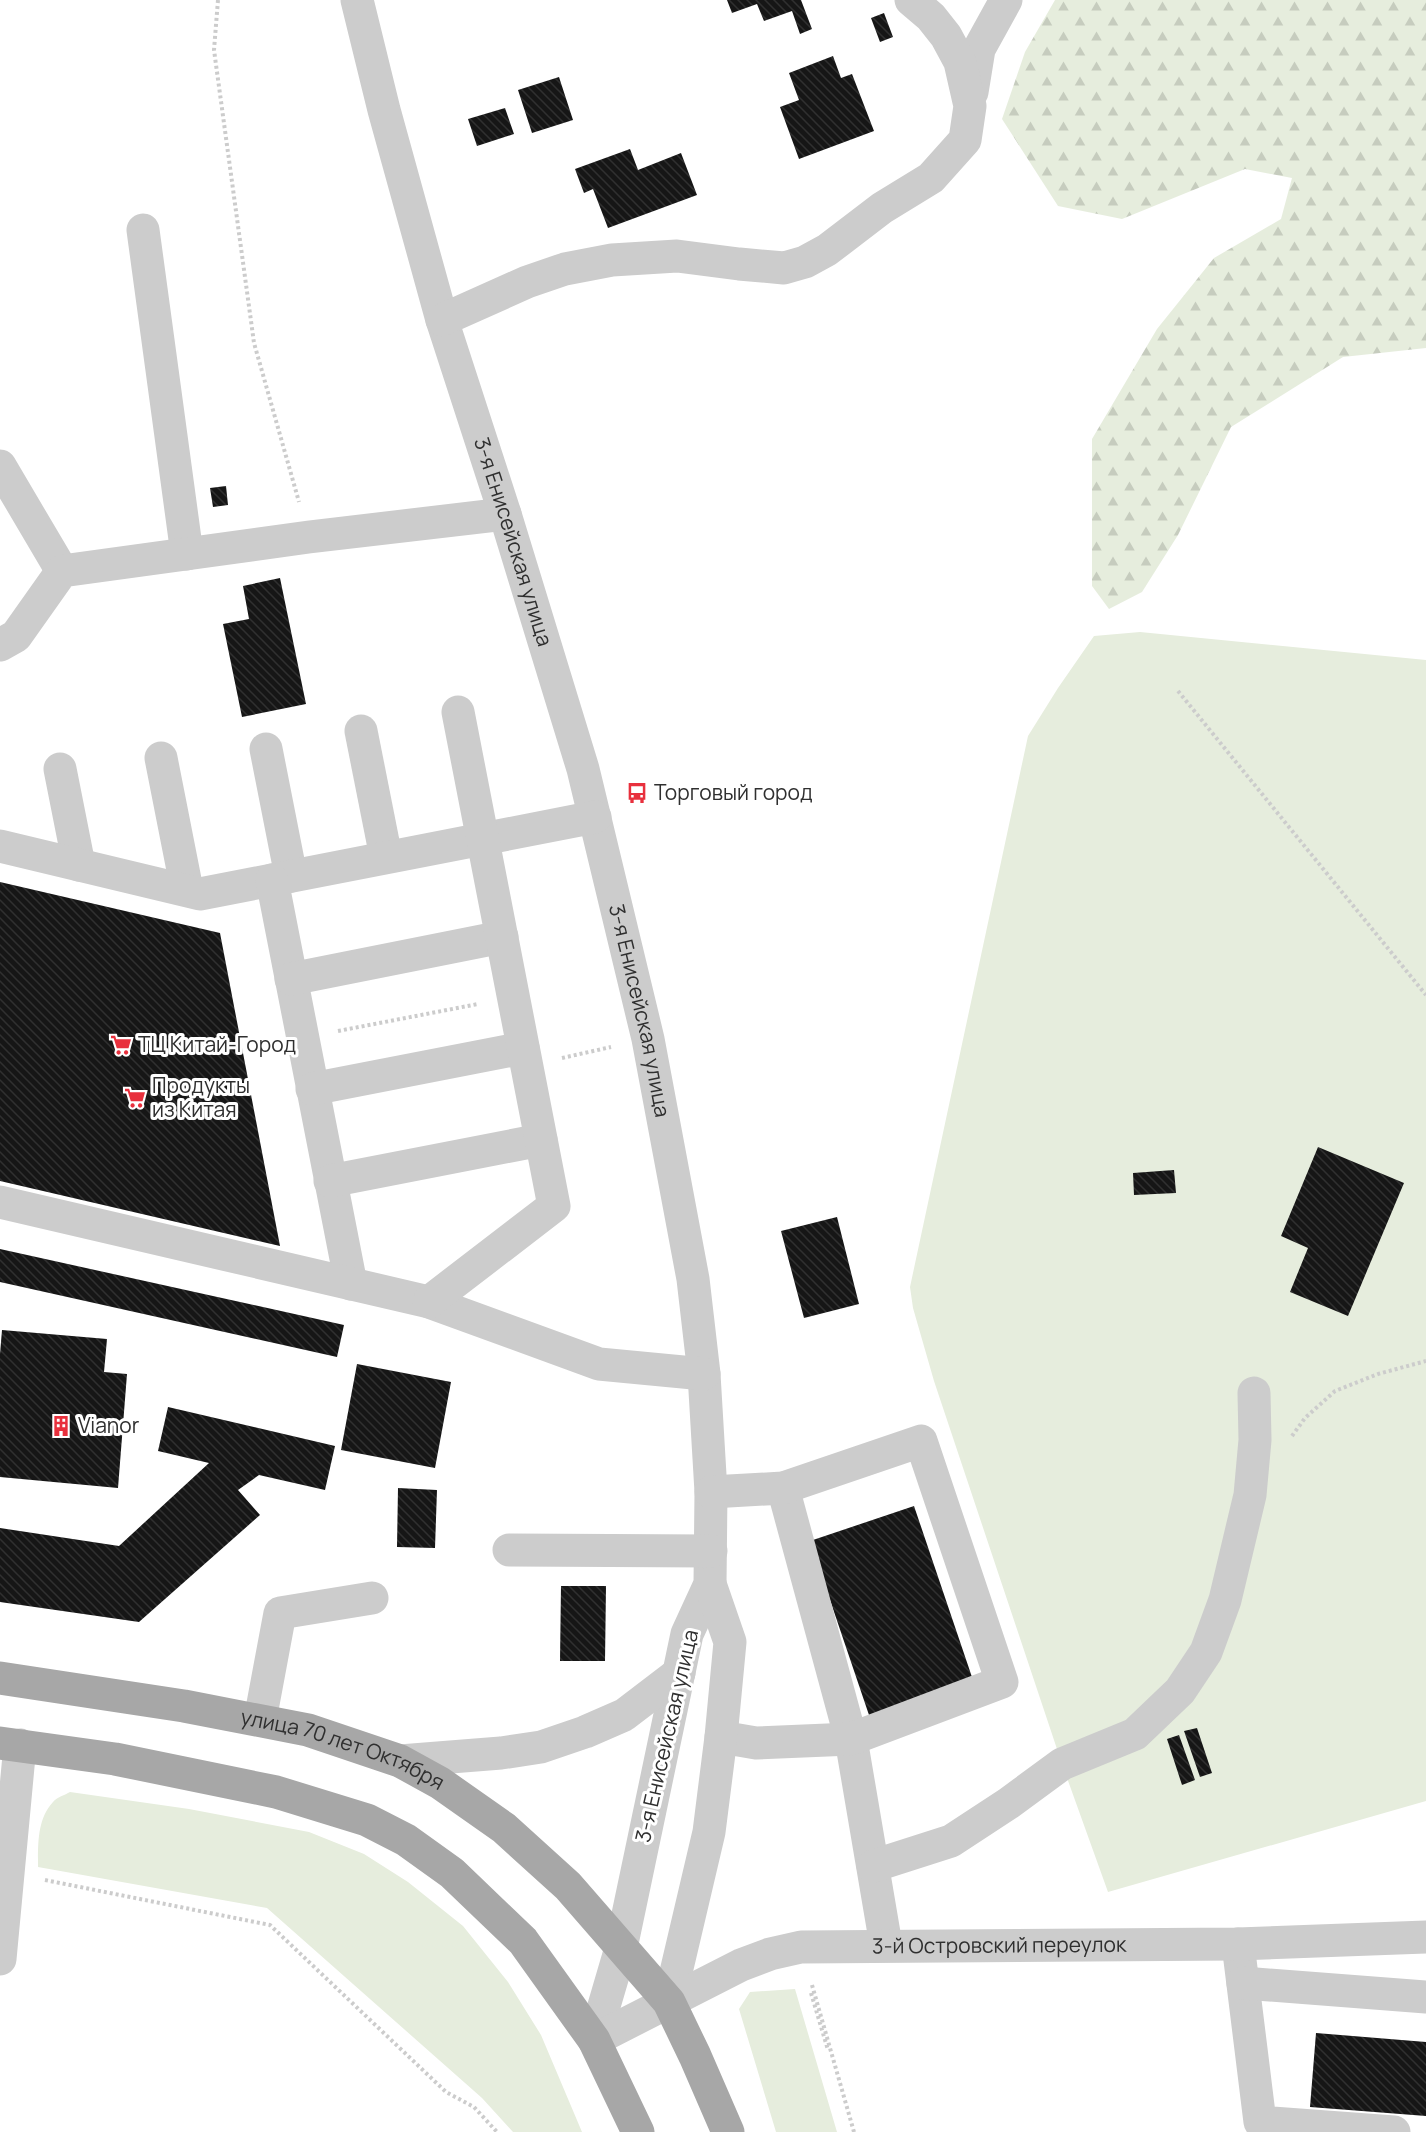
<svg xmlns="http://www.w3.org/2000/svg" width="1426" height="2132" viewBox="0 0 1426 2132" font-family="Manrope,sans-serif">
  <style>
    .green { fill: #e6eddd }
    .forest { fill: url(#forest-firs) }
    .building { fill: url(#building-back-hatch) }
    .lines { fill: none; stroke-linecap: round; stroke-linejoin: round }
    .path { stroke: #ccc; stroke-width: 4; stroke-dasharray: 3 3; stroke-linecap: butt }
    .minor { stroke: #ccc; stroke-width: 33 }
    .major { stroke: #a7a7a7; stroke-width: 33 }
    .labels { text-anchor: middle; stroke-width: 6; stroke-linejoin: round; paint-order: stroke }
    .street-label { font-size: 21px; fill: #2f2f2f; stroke: #fff }
    .poi-label { font-size: 21px; fill: #2f2f2f; stroke: #fff; text-anchor: start }
  </style>
  <defs>
    <pattern id="forest-firs" width="22" height="20" patternUnits="userSpaceOnUse" patternTransform="scale(1.5)"><rect width="22" height="20" fill="#e6eddd"/><path d="M5 1l3.5 6h-7zM16 11l3.5 6h-7z" fill="#c6ccbe"/></pattern>
    <pattern id="building-back-hatch" width="6" height="6" patternUnits="userSpaceOnUse" patternTransform="scale(1.5)"><rect width="6" height="6" fill="#161616"/><path d="M-1 5l2 2M0 0l6 6M5-1l2 2" fill="none" stroke="#303030"/></pattern>
  </defs>
  <rect width="100%" height="100%" fill="#fff"/>
  <path class="green" d="M 1140,632 L 1426,660 L 1426,1801 L 1108,1892 L 1062,1764 L 934,1381 L 913,1308 L 910,1287 L 1028,736 L 1058,688 L 1094,636 Z
    M 70,1792 L 189,1809 L 309,1832 L 364,1854 L 408,1882 L 463,1926 L 508,1982 L 541,2035 L 582,2132 L 513,2132 L 482,2098 L 267,1908 L 38,1867 C 38,1845 37,1819 53,1802 C 57,1797 65,1795 70,1792 Z
    M 795,1989 L 837,2132 L 776,2132 L 739,2009 L 750,1992 Z"/>
  <path class="forest" d="M 1055,0 L 1426,0 L 1426,348 L 1343,357 L 1231,427 L 1178,535 L 1142,592 L 1109,609 L 1092,586 L 1092,439 L 1157,329 L 1214,258 L 1281,219 L 1292,178 L 1245,169 L 1122,219 L 1058,206 L 1002,119 L 1025,52 Z"/>
  <path class="building" d="M 727,0 L 801,0 L 812,29 L 800,34 L 792,11 L 764,21 L 757,4 L 732,13 Z
    M 884,13 L 893,37 L 880,42 L 871,18 Z
    M 833,56 L 841,78 L 852,74 L 874,131 L 799,159 L 780,107 L 799,100 L 789,73 Z
    M 559,77 L 573,120 L 532,133 L 518,90 Z
    M 505,108 L 514,134 L 477,146 L 468,119 Z
    M 630,149 L 638,170 L 681,153 L 697,195 L 608,228 L 593,189 L 584,193 L 575,169 Z
    M 226,486 L 228,505 L 213,507 L 210,488 Z
    M 280,578 L 306,704 L 242,717 L 223,624 L 249,619 L 243,586 Z
    M 0,882 L 220,933 L 280,1246 L 0,1181 Z
    M 1318,1147 L 1404,1183 L 1348,1316 L 1290,1292 L 1308,1248 L 1281,1236 Z
    M 1174,1170 L 1176,1193 L 1134,1195 L 1133,1173 Z
    M 837,1217 L 859,1304 L 804,1318 L 781,1231 Z
    M 0,1249 L 344,1325 L 337,1357 L 0,1282 Z
    M 2,1330 L 107,1339 L 104,1372 L 127,1374 L 118,1488 L 0,1477 L 0,1354 Z
    M 357,1364 L 451,1382 L 435,1468 L 341,1450 Z
    M 168,1407 L 335,1446 L 325,1490 L 259,1475 L 238,1490 L 260,1515 L 139,1622 L 0,1602 L 0,1528 L 119,1546 L 209,1463 L 158,1451 Z
    M 398,1488 L 437,1490 L 435,1548 L 397,1547 Z
    M 914,1506 L 974,1683 L 870,1718 L 810,1541 Z
    M 561,1586 L 606,1586 L 605,1661 L 560,1661 Z
    M 1197,1728 L 1212,1773 L 1200,1777 L 1184,1731 Z
    M 1179,1735 L 1195,1780 L 1182,1785 L 1167,1739 Z
    M 1316,2033 L 1426,2042 L 1426,2116 L 1310,2107 Z"/>
  <g class="lines">
    <path class="path" d="M 218,0 L 214,50 L 254,343 L 299,502
      M 1178,691 L 1426,995
      M 338,1031 L 478,1004
      M 562,1058 L 611,1047
      M 1292,1436 L 1305,1418 L 1335,1391 L 1378,1374 L 1426,1361
      M 45,1880 L 270,1925 L 446,2092 L 474,2107 L 497,2132
      M 812,1985 L 854,2132
      M 811,1993 L 828,2050"/>
    <g class="minor">
      <path id="s1" d="M 357,0 L 384,110 L 442,320 L 505,514 L 583,769 L 648,1039 L 693,1279 L 704,1374 L 711,1492 L 710,1584 L 687,1634 L 621,1948 L 594,2040"/>
      <path d="M 972,92 L 979,49 L 1006,0"/>
      <path d="M 143,230 L 187,554"/>
      <path d="M 442,320 L 527,282 L 565,269 L 612,260 L 677,256 L 739,264 L 784,268 L 805,262 L 827,250 L 882,208 L 931,178 L 965,140 L 970,106 L 960,62 L 946,36 L 931,17 L 911,0"/>
      <path d="M 0,466 L 62,571"/>
      <path d="M 0,645 L 16,636 L 62,571 L 309,537 L 505,514"/>
      <path d="M 361,731 L 386,857"/>
      <path d="M 266,749 L 291,876"/>
      <path d="M 161,758 L 187,890"/>
      <path d="M 60,769 L 79,865"/>
      <path d="M 0,846 L 200,894 L 595,817"/>
      <path d="M 272,880 L 351,1284"/>
      <path d="M 291,979 L 502,937"/>
      <path d="M 312,1089 L 523,1048"/>
      <path d="M 330,1181 L 541,1140"/>
      <path d="M 0,1202 L 429,1302 L 599,1364 L 704,1374"/>
      <path d="M 429,1302 L 554,1206 L 458,712"/>
      <path d="M 783,1488 L 851,1739 L 886,1945"/>
      <path d="M 711,1492 L 783,1488 L 921,1441 L 1002,1682 L 851,1739 L 756,1743 L 721,1737"/>
      <path d="M 509,1550 L 711,1551"/>
      <path d="M 260,1720 L 280,1613 L 372,1598"/>
      <path d="M 400,1761 L 501,1753 L 541,1747 L 585,1732 L 624,1715 L 679,1673"/>
      <path d="M 873,1866 L 951,1841 L 1009,1803 L 1062,1764 L 1135,1734 L 1180,1691 L 1206,1652 L 1225,1600 L 1250,1495 L 1255,1440 L 1254,1393"/>
      <path d="M 1238,1944 L 1260,2122 L 1394,2132"/>
      <path d="M 0,1959 L 20,1745"/>
      <path d="M 1243,1983 L 1426,1997"/>
      <path d="M 669,2002 L 709,1832 L 721,1737 L 730,1642 L 710,1584"/>
      <path id="s2" d="M 594,2040 L 741,1965 L 770,1954 L 801,1947 L 1238,1944 L 1426,1937"/>
    </g>
    <g class="major">
      <path id="s3" d="M 0,1678 L 184,1706 L 308,1730 L 400,1761 L 440,1783 L 504,1828 L 568,1886 L 669,2002 L 695,2056 L 728,2132"/>
      <path d="M 0,1743 L 115,1759 L 276,1792 L 367,1820 L 406,1840 L 452,1873 L 523,1941 L 594,2040 L 638,2132"/>
    </g>
  </g>
  <defs>
    <symbol id="bus-bare" viewBox="-9 -9 18 18"><path d="M-5-6H5V4H4V6H2V4H-2V6H-4V4H-5ZM-3.5-4V0h7V-4ZM-3.5 1.2v1.5H-2V1.2ZM2 1.2v1.5H3.5V1.2Z" fill="#e8303d" stroke="#fff" stroke-width="2.5" paint-order="stroke"/></symbol>
    <symbol id="supermarket-bare" viewBox="-9 -9 18 18"><path d="M-6-5.5h2.5l.6 2H6L4.5 2H-2.5L-4.4-4H-6ZM-1.5 3.2a1.3 1.3 0 1 0 .1 0ZM3 3.2a1.3 1.3 0 1 0 .1 0Z" fill="#e8303d" stroke="#fff" stroke-width="2.5" paint-order="stroke"/></symbol>
    <symbol id="building-bare" viewBox="-9 -9 18 18"><path d="M-4-6H4V6H1V3H-1V6H-4ZM-2.5-4.3h1.7v1.8h-1.7ZM.8-4.3h1.7v1.8H.8ZM-2.5-1h1.7V.8h-1.7ZM.8-1h1.7V.8H.8Z" fill="#e8303d" stroke="#fff" stroke-width="2.5" paint-order="stroke"/></symbol>
  </defs>
  <g fill-rule="evenodd">
    <use href="#bus-bare" x="622" y="778" width="30" height="30"/>
    <use href="#supermarket-bare" x="106" y="1030" width="30" height="30"/>
    <use href="#supermarket-bare" x="120" y="1083" width="30" height="30"/>
    <use href="#building-bare" x="46" y="1411" width="30" height="30"/>
  </g>
  <g class="labels">
    <g class="street-label">
      <text dy="7" stroke="none"><textPath href="#s1" startOffset="564">3-я Енисейская улица</textPath></text>
      <text dy="7" stroke="none"><textPath href="#s1" startOffset="1050">3-я Енисейская улица</textPath></text>
      <text transform="translate(667 1736) rotate(-77)" y="7">3-я Енисейская улица</text>
      <text dy="7" stroke="none"><textPath href="#s3" startOffset="351">улица 70 лет Октября</textPath></text>
      <text dy="7" stroke="none"><textPath href="#s2" startOffset="426">3-й Островский переулок</textPath></text>
    </g>
    <g class="poi-label">
      <text x="654" y="800">Торговый город</text>
      <text x="138" y="1052">ТЦ Китай-Город</text>
      <text x="152" y="1093">Продукты<tspan x="152" dy="24">из Китая</tspan></text>
      <text x="78" y="1433">Vianor</text>
    </g>
  </g>
</svg>
